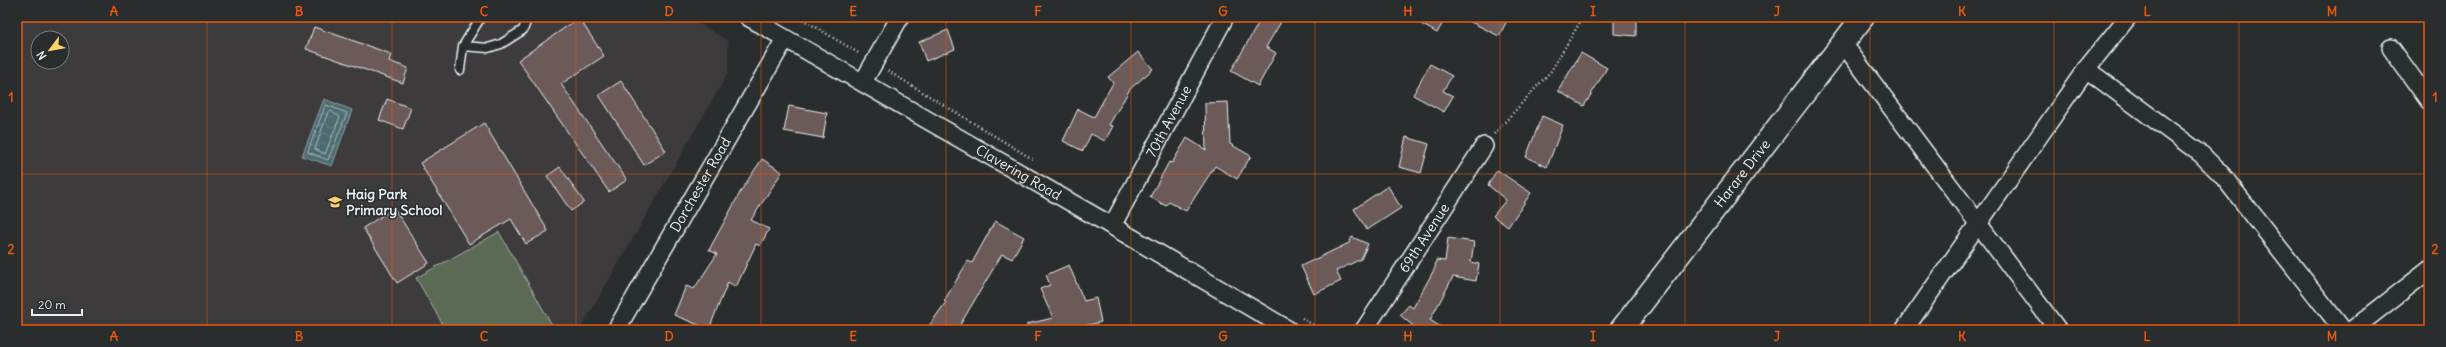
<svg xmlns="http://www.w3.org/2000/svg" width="2446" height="347" viewBox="0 0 2446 347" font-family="Delius,sans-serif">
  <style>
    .built { fill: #3e3a3b; fill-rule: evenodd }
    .park { fill: #5c6b54; stroke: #a2aea6 }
    .water { fill: url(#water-waves); stroke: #8ba1a6 }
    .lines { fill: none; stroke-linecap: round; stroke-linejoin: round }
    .shore { stroke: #aabbc1; stroke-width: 1 }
    .building { fill: #6c5a59; stroke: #e8f1f8 }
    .service-casing { stroke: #e8f1f8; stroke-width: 11 }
    .minor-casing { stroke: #e8f1f8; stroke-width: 20 }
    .primary-casing { stroke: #e8f1f8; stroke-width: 25 }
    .path { stroke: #e8f1f8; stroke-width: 2.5; stroke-dasharray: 1 3; stroke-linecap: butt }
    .service { stroke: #2a2d2e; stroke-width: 8 }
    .minor { stroke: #2a2d2e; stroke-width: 17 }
    .primary { stroke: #2a2d2e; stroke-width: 22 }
    .grid { fill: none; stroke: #e8590c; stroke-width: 1; stroke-opacity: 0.55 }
    .labels { text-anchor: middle; stroke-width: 3; stroke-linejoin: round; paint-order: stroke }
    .street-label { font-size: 14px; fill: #e8f1f8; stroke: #2a2d2e }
    .poi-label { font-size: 14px; font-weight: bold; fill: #e8f1f8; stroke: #2a2d2e; text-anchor: start }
    .neatline { fill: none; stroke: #e8590c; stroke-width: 1.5 }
    .grid-label { font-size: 13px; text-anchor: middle; font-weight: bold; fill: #e8590c }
  </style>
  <defs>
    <pattern id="water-waves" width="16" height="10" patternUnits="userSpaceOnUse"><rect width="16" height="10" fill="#4d6b6f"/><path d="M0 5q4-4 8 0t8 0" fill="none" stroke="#678184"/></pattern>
  </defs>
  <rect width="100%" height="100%" fill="#2a2d2e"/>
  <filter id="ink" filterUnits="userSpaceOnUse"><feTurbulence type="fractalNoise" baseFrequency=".025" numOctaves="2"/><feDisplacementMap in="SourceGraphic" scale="8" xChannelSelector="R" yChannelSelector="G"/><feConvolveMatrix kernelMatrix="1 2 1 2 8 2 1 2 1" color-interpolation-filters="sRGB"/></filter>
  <g filter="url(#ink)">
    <path class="built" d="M 17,17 L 688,17 L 728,41 L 728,73 L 580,330 L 17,330 ZM 38,38 L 62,38 L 62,62 L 38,62 Z"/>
    <path class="park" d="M 499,232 L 555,330 L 446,330 L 416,278 Z"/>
    <path class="water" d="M 324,99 L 352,110 L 332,166 L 302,156 Z"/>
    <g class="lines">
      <path class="shore" d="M 326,105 L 347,113 L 328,160 L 308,152 Z
        M 331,111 L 340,117 L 325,154 L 315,149 L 328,112 Z"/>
    </g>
    <path class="building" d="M 1262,17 L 1284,17 L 1266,47 L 1276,53 L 1258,86 L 1231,71 Z
      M 1409,17 L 1446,17 L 1437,33 Z
      M 1461,17 L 1509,17 L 1499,36 Z
      M 1614,17 L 1636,17 L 1636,36 L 1614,34 Z
      M 579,18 L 604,56 L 561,84 L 627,180 L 609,192 L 518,60 Z
      M 314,27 L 391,54 L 389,61 L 408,68 L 403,83 L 306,49 Z
      M 948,30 L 955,49 L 926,61 L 919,42 Z
      M 1138,52 L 1153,69 L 1130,89 L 1109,125 L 1113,126 L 1105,141 L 1091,134 L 1083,151 L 1063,141 L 1078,109 L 1094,117 L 1113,83 L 1108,77 Z
      M 1581,53 L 1607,68 L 1584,106 L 1558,91 Z
      M 1430,64 L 1452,76 L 1443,91 L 1453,96 L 1444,112 L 1413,95 Z
      M 621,81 L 666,151 L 644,165 L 599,95 Z
      M 387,99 L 411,108 L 403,129 L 379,120 Z
      M 1228,102 L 1230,144 L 1251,156 L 1237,179 L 1215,166 L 1186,211 L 1169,202 L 1166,206 L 1150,197 L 1169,162 L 1172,163 L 1187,138 L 1206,150 L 1205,103 Z
      M 789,106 L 827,113 L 823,138 L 784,131 Z
      M 1542,116 L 1563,125 L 1547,167 L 1526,157 Z
      M 484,123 L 548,231 L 526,244 L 511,219 L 469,244 L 420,163 Z
      M 1406,137 L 1429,144 L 1421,173 L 1399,167 Z
      M 762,159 L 782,172 L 751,220 L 769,229 L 760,246 L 756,244 L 736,287 L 728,282 L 709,329 L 674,315 L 686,286 L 694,289 L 717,254 L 709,250 L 742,189 Z
      M 560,167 L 584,202 L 571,211 L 547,176 Z
      M 1497,170 L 1531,193 L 1508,227 L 1493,216 L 1506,200 L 1488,185 Z
      M 1388,186 L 1401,208 L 1367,230 L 1354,209 Z
      M 394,208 L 429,263 L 397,283 L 363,228 Z
      M 995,221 L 1024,237 L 1012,259 L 1002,254 L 957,330 L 926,330 L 946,302 L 944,301 L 968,261 L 972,263 Z
      M 1352,237 L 1368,244 L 1361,259 L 1336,271 L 1341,281 L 1314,294 L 1301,266 L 1349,243 Z
      M 1448,238 L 1474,242 L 1471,262 L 1479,264 L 1476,281 L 1453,277 L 1430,320 L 1445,330 L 1418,330 L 1400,315 L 1409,305 L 1413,308 L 1435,268 L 1436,260 L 1445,261 Z
      M 1069,265 L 1084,301 L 1096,298 L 1101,322 L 1076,328 L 1077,330 L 1027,330 L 1027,324 L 1053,318 L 1040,289 L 1050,285 L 1046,275 Z"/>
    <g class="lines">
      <defs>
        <path id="service" d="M 463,46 L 488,48 L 501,44 L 523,30 L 528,17
          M 460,70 L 463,46 L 481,17"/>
        <g id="minor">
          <path id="s1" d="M 748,17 L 1112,226 L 1289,330"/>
          <path d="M 1842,42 L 2058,330"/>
          <path d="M 2391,48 L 2429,101"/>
          <path d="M 2086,69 L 2201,154 L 2222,175 L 2343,330"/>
          <path d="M 863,82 L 900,17"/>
          <path id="s2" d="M 1112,226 L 1225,17"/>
          <path id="s3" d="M 616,330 L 785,39"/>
          <path id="s4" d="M 1364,330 L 1484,146"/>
          <path d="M 1904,330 L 2086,69 L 2128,17"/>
          <path d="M 2352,330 L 2429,270"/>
        </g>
        <g id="primary">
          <path id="s5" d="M 1621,330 L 1863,17"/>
        </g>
      </defs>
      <use href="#service" class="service-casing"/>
      <use href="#minor" class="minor-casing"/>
      <use href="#primary" class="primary-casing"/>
      <path class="path" d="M 799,17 L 860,54
        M 888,71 L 1034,160
        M 1494,134 L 1551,71 L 1583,17
        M 1302,318 L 1321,330"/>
      <use href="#service" class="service"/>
      <use href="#minor" class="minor"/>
      <use href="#primary" class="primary"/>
    </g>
  </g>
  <path class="grid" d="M 207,17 L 207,330M 392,17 L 392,330M 576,17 L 576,330M 761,17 L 761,330M 946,17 L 946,330M 1131,17 L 1131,330M 1315,17 L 1315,330M 1500,17 L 1500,330M 1685,17 L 1685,330M 1870,17 L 1870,330M 2054,17 L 2054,330M 2239,17 L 2239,330M 17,174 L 2429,174"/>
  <defs>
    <symbol id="school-bare" viewBox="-9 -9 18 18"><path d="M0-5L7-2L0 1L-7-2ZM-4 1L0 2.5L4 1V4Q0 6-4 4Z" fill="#ffd166" stroke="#2a2d2e" stroke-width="2.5" paint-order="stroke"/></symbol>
  </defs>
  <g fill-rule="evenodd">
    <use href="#school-bare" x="325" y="192" width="20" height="20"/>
  </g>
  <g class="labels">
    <g class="street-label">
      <text dy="5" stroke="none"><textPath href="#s2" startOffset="119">70th Avenue</textPath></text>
      <text dy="5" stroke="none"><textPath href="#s1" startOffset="312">Clavering Road</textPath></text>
      <text dy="5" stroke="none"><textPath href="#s5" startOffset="198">Harare Drive</textPath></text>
      <text dy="5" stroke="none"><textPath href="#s3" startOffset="168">Dorchester Road</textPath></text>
      <text dy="5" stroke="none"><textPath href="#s4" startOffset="110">69th Avenue</textPath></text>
    </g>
    <g class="poi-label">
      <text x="346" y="199">Haig Park<tspan x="346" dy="16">Primary School</tspan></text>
    </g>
  </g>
  <rect width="2446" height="347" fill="none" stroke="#2a2d2e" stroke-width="44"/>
  <g transform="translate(50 50) rotate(238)"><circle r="19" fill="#2a2d2e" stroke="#767b7f"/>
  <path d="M0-3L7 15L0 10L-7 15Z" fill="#ffd166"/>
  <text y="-6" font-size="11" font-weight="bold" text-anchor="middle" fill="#e8f1f8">N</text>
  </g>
  <path d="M32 309v6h50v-6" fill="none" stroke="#e8f1f8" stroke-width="2"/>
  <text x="38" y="309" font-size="12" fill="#e8f1f8" stroke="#2a2d2e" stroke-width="3" paint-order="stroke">20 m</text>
  <rect x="22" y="22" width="2402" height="303" class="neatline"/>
  <g class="grid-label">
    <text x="114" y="16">A</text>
    <text x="299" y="16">B</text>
    <text x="484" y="16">C</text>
    <text x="669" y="16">D</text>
    <text x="853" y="16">E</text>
    <text x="1038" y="16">F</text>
    <text x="1223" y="16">G</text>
    <text x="1408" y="16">H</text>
    <text x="1593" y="16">I</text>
    <text x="1777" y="16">J</text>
    <text x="1962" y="16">K</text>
    <text x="2147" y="16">L</text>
    <text x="2332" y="16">M</text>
    <text x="11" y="102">1</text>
    <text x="2435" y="102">1</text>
    <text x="11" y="254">2</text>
    <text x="2435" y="254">2</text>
    <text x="114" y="341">A</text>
    <text x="299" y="341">B</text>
    <text x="484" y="341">C</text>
    <text x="669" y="341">D</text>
    <text x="853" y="341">E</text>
    <text x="1038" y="341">F</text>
    <text x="1223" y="341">G</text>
    <text x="1408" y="341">H</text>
    <text x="1593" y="341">I</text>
    <text x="1777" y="341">J</text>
    <text x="1962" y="341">K</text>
    <text x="2147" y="341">L</text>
    <text x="2332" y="341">M</text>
  </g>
</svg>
